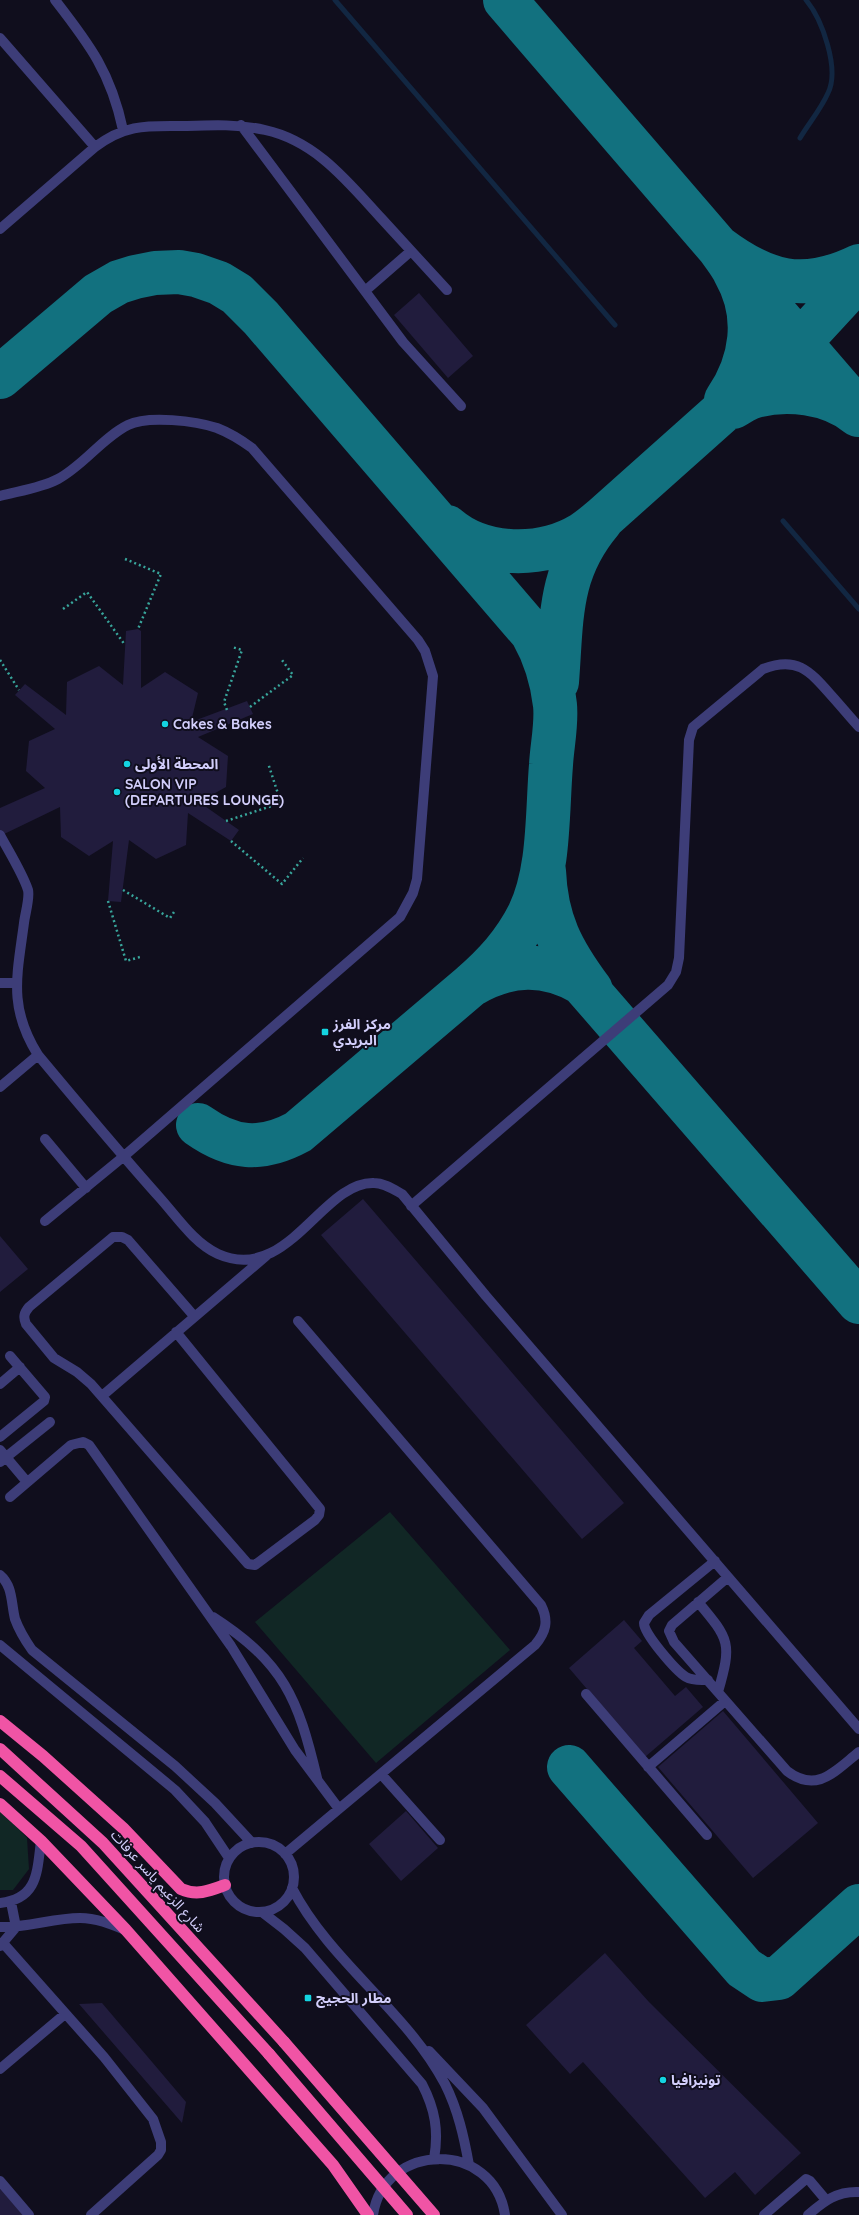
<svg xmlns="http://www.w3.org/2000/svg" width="859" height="2215" viewBox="0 0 859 2215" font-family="Quicksand,'Noto Sans Arabic',sans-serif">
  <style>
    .green { fill: #112725 }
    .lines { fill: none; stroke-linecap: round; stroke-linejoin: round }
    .stream { stroke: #122742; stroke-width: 5 }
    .taxiway { stroke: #12717f; stroke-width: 44 }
    .building { fill: #211c3d }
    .path { stroke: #38a59b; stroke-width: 2.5; stroke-dasharray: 2 3; stroke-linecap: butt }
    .minor { stroke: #3d3d78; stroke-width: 10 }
    .highway { stroke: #f054a5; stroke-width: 12 }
    .highway-bridge { stroke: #f054a5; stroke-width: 12 }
    .poi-dot { fill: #14d4e1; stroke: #100e1d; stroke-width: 1.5 }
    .labels { text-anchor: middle; stroke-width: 4; stroke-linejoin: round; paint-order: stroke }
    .poi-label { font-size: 14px; font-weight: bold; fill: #d2cefb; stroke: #100e1d; text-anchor: start }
    .street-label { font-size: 14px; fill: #d2cefb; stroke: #100e1d }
  </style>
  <rect width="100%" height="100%" fill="#100e1d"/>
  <path class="green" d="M 390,1512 L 510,1650 L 376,1763 L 255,1622 Z
    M 0,1809 L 27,1838 L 29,1869 L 13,1890 L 0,1890 Z"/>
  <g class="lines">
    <path class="stream" d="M 335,0 L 615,325
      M 800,138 C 809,123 821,109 828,93 C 840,69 822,19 806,0
      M 783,521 L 859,609"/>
    <path class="taxiway" d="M 505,0 L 859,411
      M 0,377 L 98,294 L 119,282 L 135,277 L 155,273 L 179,272 L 196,275 L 219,283 L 237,294 L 261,318 L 532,633 C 545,656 552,679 555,705 C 557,724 552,746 551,765 C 547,813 550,870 529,914 C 514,944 494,965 470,986 L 298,1132 C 261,1152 232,1149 198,1125
      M 726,400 C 752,362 759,315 735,273 C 731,264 724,256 718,247 C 766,283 803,293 859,266
      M 733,407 C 739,404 745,399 752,397 C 786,387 830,392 858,415
      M 447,527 C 483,558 542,558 582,534 C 590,529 597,523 604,517 L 799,343 L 859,278
      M 557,682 C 562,618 558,572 601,521
      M 544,871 C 546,921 562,951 591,990
      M 473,984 C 510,963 545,962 582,983 L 859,1302
      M 569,1767 L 744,1968 L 762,1980 L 779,1978 L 859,1906"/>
  </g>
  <path class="building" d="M 419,293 L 473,356 L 448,378 L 394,315 Z
    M 138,629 L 141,631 L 141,688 L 165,672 L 198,693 L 191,722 L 247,701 L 253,714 L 198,737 L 228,756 L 226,787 L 199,802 L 239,830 L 231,841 L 188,813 L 186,845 L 156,859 L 129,840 L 121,902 L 108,901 L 113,841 L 89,856 L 61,837 L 60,807 L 0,836 L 0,808 L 45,788 L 26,771 L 29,741 L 55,729 L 15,695 L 25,684 L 66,715 L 67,682 L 99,666 L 123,685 L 126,631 Z
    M 363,1199 L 624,1503 L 582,1539 L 321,1235 Z
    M 0,1236 L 28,1269 L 0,1292 Z
    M 624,1620 L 642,1641 L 634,1648 L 675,1696 L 686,1687 L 703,1707 L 645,1757 L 569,1668 Z
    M 723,1711 L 818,1823 L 753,1878 L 658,1767 Z
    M 406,1811 L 438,1848 L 401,1881 L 369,1844 Z
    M 605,1953 L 649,2002 L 801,2153 L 755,2195 L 735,2172 L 705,2198 L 583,2062 L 570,2074 L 526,2025 Z
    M 102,2003 L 186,2102 L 182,2123 L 79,2004 Z
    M 0,2188 L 23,2215 L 0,2215 Z"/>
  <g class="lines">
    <path class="path" d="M 125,559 L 161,574 L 138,629
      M 63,609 L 87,592 L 125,645
      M 0,660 L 19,690
      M 250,707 L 293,675 L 282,660
      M 227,710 L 224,702 L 242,650 L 232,647
      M 226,821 L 281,803 L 268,763
      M 231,841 L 282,884 L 303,858
      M 123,890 L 170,918 L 174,912
      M 108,901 L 126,961 L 140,957"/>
    <path class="minor" d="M 55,0 C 90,45 111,73 123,130
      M 0,38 L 95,147
      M 241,125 L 403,342 L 461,406
      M 0,229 L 95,147 C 127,123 148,126 187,126 C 213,125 239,124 265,130 C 316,141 348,182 381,218 C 403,242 425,266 447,290
      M 365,291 L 411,251
      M 0,496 C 19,491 41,488 58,479 C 84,465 102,438 128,425 C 148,415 196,421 217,428 C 230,433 241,440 252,448 L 418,640 L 425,651 L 433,676 L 417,879 L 413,893 L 400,917 L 123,1157 L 45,1221
      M 0,835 C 8,850 23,874 28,890 C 30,898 25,914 24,923 C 17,976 8,1007 38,1055 C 78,1103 118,1151 160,1198 C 177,1217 194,1243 218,1254 C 288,1285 322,1181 374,1183 C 384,1183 393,1189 402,1194 L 486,1296 L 859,1729
      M 0,983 L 16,983
      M 0,1087 L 38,1055
      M 45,1139 L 86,1188
      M 411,1206 L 668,985 L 676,972 L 679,958 L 689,740 L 693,727 L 763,669 C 796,656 809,670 830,694 C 840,705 849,716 859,727
      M 176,1332 L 320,1509 L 319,1515 L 315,1520 L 255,1565 L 248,1564 L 91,1384 L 77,1372 L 54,1358 L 26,1324 C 23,1317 24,1313 29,1307 L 113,1237 L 122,1237 L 128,1240 L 194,1316
      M 0,1384 L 20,1367
      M 102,1396 L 266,1256
      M 0,1437 L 44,1401 L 45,1397 L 10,1356
      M 0,1450 L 27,1482
      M 0,1462 L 50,1422
      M 10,1497 L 71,1445 L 83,1442 L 89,1445 L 231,1646 L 295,1750 L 339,1809
      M 0,1575 C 13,1586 11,1603 15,1619 C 19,1630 25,1640 32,1650 L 175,1766 L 215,1803 L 252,1843
      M 728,1577 L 672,1625 L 669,1631 L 674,1642 L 787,1771 C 817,1794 835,1771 859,1752
      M 698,1602 C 730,1640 732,1643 718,1692
      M 213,1617 C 284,1663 298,1698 317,1778
      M 0,1645 L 175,1790 L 205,1822 L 229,1858
      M 708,1680 C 700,1680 693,1681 686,1677 C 676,1671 644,1634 644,1623 L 649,1615 L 715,1561
      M 586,1694 L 707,1835
      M 648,1767 L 725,1701
      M 381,1774 L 440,1840
      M224 1877a35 35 0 1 1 70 0a35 35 0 1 1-70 0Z
      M 285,1854 L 535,1645 C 546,1632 549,1621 541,1605 L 298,1321
      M 292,1888 C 331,1963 406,2010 445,2084 C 458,2110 464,2137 469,2165
      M 0,1903 C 38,1899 37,1872 41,1841
      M 262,1912 L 284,1929 L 305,1948 L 422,2084 C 435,2109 439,2131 434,2159
      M 0,1927 C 27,1928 53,1918 80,1918 C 96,1918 111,1924 125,1930
      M 3,1943 L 104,2057 L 153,2119 L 161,2142 L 161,2150 L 158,2155 L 91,2215
      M 0,1946 L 16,1927 L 11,1902
      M 429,2051 L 483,2108 L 562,2215
      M 0,2069 L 65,2014
      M 0,2181 L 29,2215
      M 373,2215 C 384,2141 494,2140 505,2215
      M 764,2215 L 806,2179 L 810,2181 L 826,2200
      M 808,2215 C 824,2201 837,2191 859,2192"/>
    <path class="highway" d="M 0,1721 L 43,1756 L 123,1828 L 181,1889 C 197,1896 209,1891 225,1885
      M 0,1749 L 103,1843 L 284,2042
      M 0,1776 L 81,1846 L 269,2054
      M 0,1804 L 41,1841 L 126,1930 L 333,2165 L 368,2215"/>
    <path class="highway-bridge" d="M 284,2042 L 434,2215
      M 269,2054 L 407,2215"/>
  </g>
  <g class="poi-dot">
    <circle cx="165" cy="724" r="4"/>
    <circle cx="127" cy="764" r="4"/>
    <circle cx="117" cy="792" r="4"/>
    <rect x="321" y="1028" width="8" height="8" rx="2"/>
    <rect x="304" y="1994" width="8" height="8" rx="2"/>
    <circle cx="663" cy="2080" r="4"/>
  </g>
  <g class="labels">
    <g class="poi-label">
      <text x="173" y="729">Cakes &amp; Bakes</text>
      <text x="135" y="769">المحطة الأولى</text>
      <text x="125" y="789">SALON VIP<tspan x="125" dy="16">(DEPARTURES LOUNGE)</tspan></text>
      <text x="333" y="1029">مركز الفرز<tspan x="333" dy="16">البريدي</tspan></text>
      <text x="316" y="2003">مطار الحجيج</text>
      <text x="671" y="2085">تونيزافيا</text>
    </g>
    <g class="street-label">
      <text transform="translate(158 1881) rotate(48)" y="5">شارع الزعيم ياسر عرفات</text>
    </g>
  </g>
</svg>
